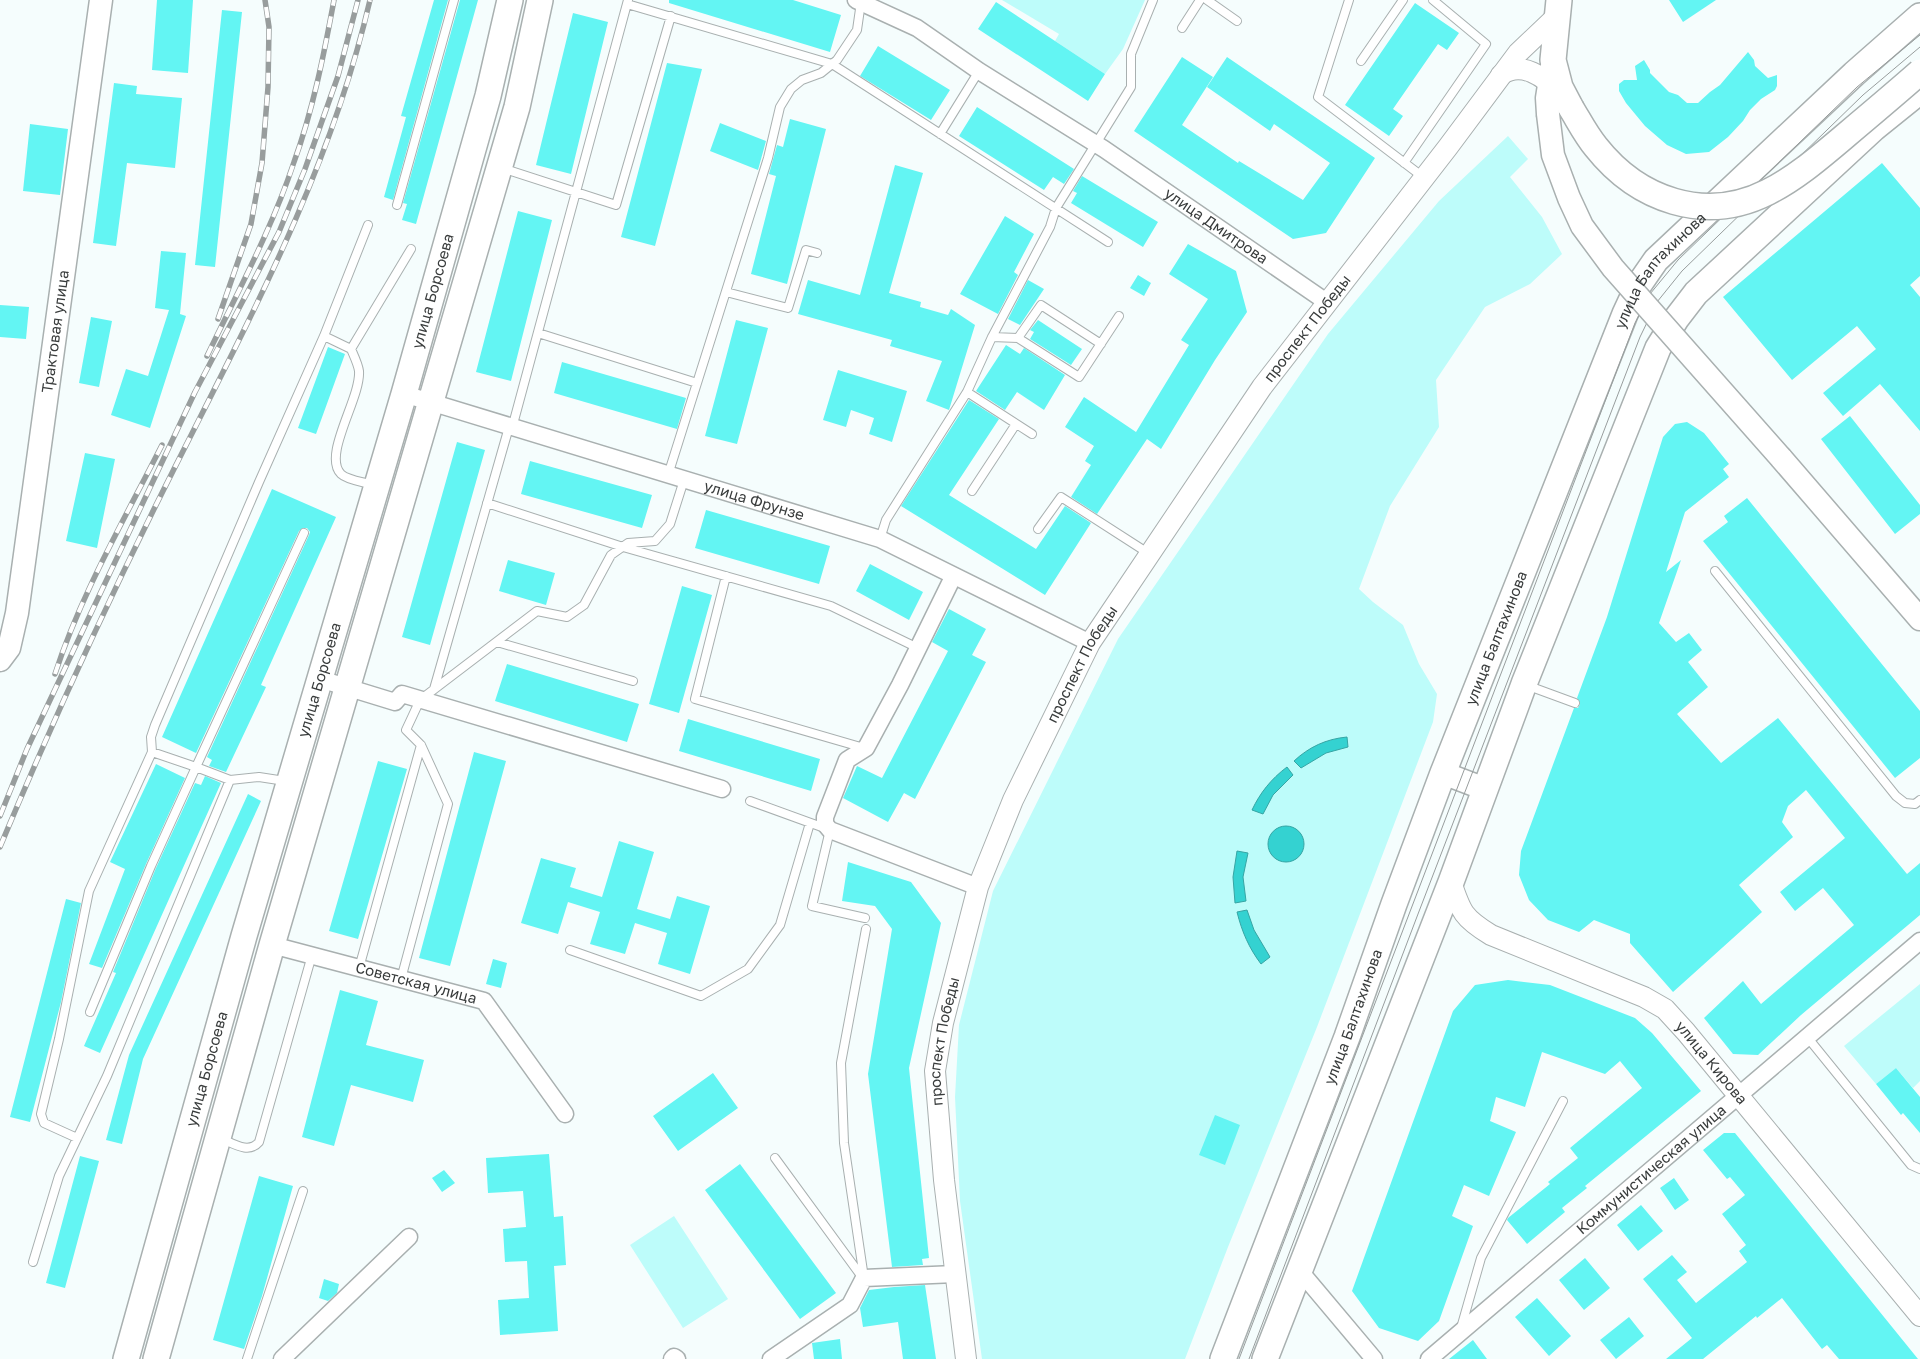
<svg xmlns="http://www.w3.org/2000/svg" width="1920" height="1359" viewBox="0 0 1920 1359" font-family="'Golos Text',sans-serif">
  <style>
    .green { fill: #bdfcfa }
    .water { fill: #34d2d1; stroke: #36a5a4 }
    .building { fill: #63f5f3 }
    .lines { fill: none; stroke-linecap: round; stroke-linejoin: round }
    .service-casing { stroke: #a9b0b0; stroke-width: 10 }
    .minor-casing { stroke: #a9b0b0; stroke-width: 19 }
    .tertiary-casing { stroke: #a9b0b0; stroke-width: 22 }
    .secondary-casing { stroke: #a9b0b0; stroke-width: 25 }
    .primary-casing { stroke: #a9b0b0; stroke-width: 28 }
    .service { stroke: #fff; stroke-width: 8 }
    .minor { stroke: #fff; stroke-width: 16 }
    .tertiary { stroke: #fff; stroke-width: 20 }
    .secondary { stroke: #fff; stroke-width: 22 }
    .primary { stroke: #fff; stroke-width: 25 }
    .tram { stroke: #989d9d; stroke-width: 1 }
    .rail-casing { stroke: #989d9d; stroke-width: 5.5 }
    .rail { stroke: #fff; stroke-width: 4; stroke-dasharray: 11; stroke-linecap: butt }
    .secondary-bridge-casing { stroke: #a9b0b0; stroke-width: 25; stroke-linecap: butt }
    .primary-bridge-casing { stroke: #a9b0b0; stroke-width: 28; stroke-linecap: butt }
    .secondary-bridge { stroke: #fff; stroke-width: 22 }
    .primary-bridge { stroke: #fff; stroke-width: 25 }
    .labels { text-anchor: middle; stroke-width: 4; stroke-linejoin: round; paint-order: stroke }
    .street-label { font-size: 15px; fill: #393c3c; stroke: #fff }
  </style>
  <rect width="100%" height="100%" fill="#f5fdfd"/>
  <path class="green" d="M 1002,0 L 1145,0 L 1123,49 L 1105,74 L 1055,41 L 1059,34 Z
    M 1508,136 L 1528,159 L 1510,177 L 1542,217 L 1562,254 L 1530,284 L 1485,307 L 1436,380 L 1439,427 L 1390,506 L 1359,589 L 1373,602 L 1403,625 L 1419,664 L 1437,694 L 1433,722 L 1317,1027 L 1228,1247 L 1185,1359 L 982,1359 L 960,1201 L 955,1097 L 959,1025 L 993,891 L 1118,639 L 1328,334 L 1439,201 Z
    M 1920,984 L 1920,1081 L 1913,1088 L 1896,1068 L 1876,1084 L 1844,1046 Z
    M 674,1216 L 728,1299 L 683,1328 L 630,1245 Z"/>
  <path class="water" d="M 1347,737 L 1348,747 L 1326,753 L 1301,768 L 1294,761 C 1309,747 1326,739 1347,737 Z
    M 1287,767 L 1293,775 L 1273,795 L 1263,814 L 1252,810 C 1260,793 1271,779 1287,767 Z
    M1268 844a18 18 0 1 1 36 0a18 18 0 1 1-36 0Z
    M 1237,851 L 1248,853 L 1243,877 L 1246,901 L 1235,903 L 1233,877 Z
    M 1247,910 L 1254,930 L 1270,957 L 1261,964 C 1249,948 1242,932 1237,912 Z"/>
  <path class="building" d="M 157,0 L 193,0 L 188,73 L 152,70 Z
    M 434,0 L 448,0 L 393,200 L 384,197 L 406,117 L 401,116 Z
    M 460,0 L 478,0 L 416,224 L 402,220 L 407,204 L 403,203 Z
    M 669,0 L 793,0 L 841,15 L 830,52 L 669,3 Z
    M 1669,0 L 1716,0 L 1683,22 Z
    M 996,2 L 1105,74 L 1088,101 L 978,29 Z
    M 1415,3 L 1459,33 L 1447,50 L 1438,44 L 1393,109 L 1403,116 L 1389,136 L 1345,105 Z
    M 222,10 L 242,12 L 215,267 L 195,265 Z
    M 573,13 L 608,22 L 571,174 L 536,165 Z
    M 878,46 L 950,90 L 931,120 L 860,76 Z
    M 1748,52 L 1754,60 L 1755,66 L 1768,78 L 1777,75 L 1777,86 L 1775,90 L 1761,99 L 1750,110 L 1743,121 L 1728,137 L 1709,152 L 1686,154 L 1667,145 L 1645,126 L 1626,103 L 1619,91 L 1619,84 L 1624,80 L 1637,80 L 1635,66 L 1644,60 L 1650,70 L 1650,73 L 1669,92 L 1678,95 L 1687,103 L 1698,103 L 1710,92 L 1720,85 Z
    M 1182,57 L 1213,77 L 1182,125 L 1238,163 L 1239,161 L 1303,200 L 1330,163 L 1274,124 L 1270,131 L 1207,87 L 1227,57 L 1375,158 L 1326,233 L 1293,239 L 1134,131 Z
    M 667,63 L 702,69 L 655,246 L 621,237 Z
    M 114,83 L 137,86 L 136,94 L 182,98 L 175,168 L 127,163 L 116,246 L 93,243 Z
    M 977,107 L 1074,169 L 1064,184 L 1053,177 L 1044,190 L 959,136 Z
    M 790,119 L 826,129 L 787,284 L 751,274 L 776,176 L 769,174 L 777,145 L 783,147 Z
    M 720,123 L 766,141 L 758,170 L 710,151 Z
    M 30,124 L 68,129 L 60,195 L 23,191 Z
    M 1882,163 L 1920,208 L 1920,276 L 1910,285 L 1920,297 L 1920,431 L 1880,384 L 1843,416 L 1823,393 L 1876,349 L 1857,326 L 1792,380 L 1723,297 Z
    M 895,165 L 923,173 L 889,293 L 921,302 L 920,307 L 948,315 L 951,309 L 975,325 L 949,410 L 926,401 L 942,361 L 890,346 L 892,340 L 798,314 L 808,280 L 860,295 Z
    M 1082,176 L 1158,222 L 1143,247 L 1071,203 L 1077,193 L 1073,191 Z
    M 518,211 L 552,220 L 511,381 L 476,372 Z
    M 1005,216 L 1034,234 L 1014,272 L 1018,275 L 998,314 L 960,294 Z
    M 1188,244 L 1236,271 L 1247,312 L 1215,360 L 1161,449 L 1147,439 L 1097,514 L 1071,497 L 1091,465 L 1085,461 L 1094,446 L 1065,427 L 1084,397 L 1136,432 L 1189,345 L 1181,340 L 1208,299 L 1169,274 Z
    M 161,251 L 186,253 L 180,314 L 186,316 L 150,428 L 111,415 L 126,369 L 148,376 L 169,310 L 155,308 Z
    M 1138,275 L 1151,283 L 1144,296 L 1130,288 Z
    M 1028,280 L 1044,289 L 1020,325 L 1008,319 Z
    M 0,305 L 29,307 L 26,339 L 0,337 Z
    M 91,317 L 112,321 L 99,387 L 79,383 Z
    M 736,320 L 768,328 L 737,444 L 705,436 Z
    M 1038,320 L 1082,349 L 1071,365 L 1030,339 L 1034,332 L 1030,330 Z
    M 1006,345 L 1020,354 L 1024,348 L 1065,375 L 1044,410 L 1017,392 L 1005,410 L 976,391 Z
    M 328,347 L 345,354 L 316,434 L 298,428 Z
    M 562,362 L 686,398 L 677,429 L 554,393 Z
    M 838,370 L 907,391 L 892,442 L 869,434 L 874,418 L 851,410 L 846,427 L 823,420 Z
    M 969,400 L 999,419 L 949,495 L 1036,549 L 1065,506 L 1091,523 L 1045,595 L 901,506 Z
    M 1850,416 L 1920,505 L 1920,514 L 1895,534 L 1821,439 Z
    M 1687,422 L 1704,433 L 1729,464 L 1723,469 L 1729,477 L 1685,512 L 1666,572 L 1681,560 L 1659,623 L 1676,642 L 1689,633 L 1702,650 L 1688,662 L 1708,687 L 1677,714 L 1721,763 L 1778,718 L 1907,874 L 1920,863 L 1920,915 L 1801,1015 L 1758,1055 L 1733,1054 L 1704,1018 L 1743,981 L 1761,1004 L 1854,925 L 1823,888 L 1795,911 L 1780,892 L 1845,838 L 1806,790 L 1788,806 L 1782,822 L 1793,837 L 1739,885 L 1762,912 L 1673,992 L 1630,943 L 1630,934 L 1594,920 L 1579,932 L 1548,920 L 1529,900 L 1519,875 L 1521,851 L 1574,708 L 1578,708 L 1580,704 L 1577,698 L 1607,617 L 1663,437 L 1675,424 Z
    M 457,442 L 485,450 L 430,645 L 402,637 Z
    M 85,453 L 115,459 L 97,548 L 66,541 Z
    M 530,461 L 652,495 L 642,528 L 521,494 Z
    M 272,489 L 336,517 L 261,685 L 266,687 L 226,772 L 209,766 L 212,760 L 207,757 L 309,535 L 310,532 L 307,528 L 303,528 L 299,531 L 196,753 L 162,737 Z
    M 1747,498 L 1920,711 L 1920,758 L 1895,778 L 1703,541 L 1728,522 L 1724,516 Z
    M 706,510 L 830,546 L 819,584 L 695,548 Z
    M 508,560 L 555,573 L 546,605 L 499,591 Z
    M 870,564 L 923,592 L 909,620 L 856,591 Z
    M 682,586 L 712,595 L 679,713 L 649,704 Z
    M 949,609 L 986,629 L 972,655 L 986,662 L 915,799 L 904,793 L 888,822 L 843,798 L 857,766 L 882,778 L 948,651 L 932,642 Z
    M 507,664 L 639,704 L 627,742 L 495,701 Z
    M 688,719 L 820,759 L 811,791 L 679,751 Z
    M 474,752 L 506,761 L 450,966 L 419,958 Z
    M 378,761 L 407,769 L 358,939 L 329,931 Z
    M 156,764 L 185,778 L 146,864 L 102,968 L 89,964 L 125,869 L 110,862 Z
    M 205,776 L 221,783 L 100,1053 L 84,1046 L 116,973 L 113,972 L 156,868 L 195,783 L 201,785 Z
    M 248,794 L 261,801 L 143,1059 L 122,1144 L 106,1140 L 129,1055 Z
    M 619,841 L 654,852 L 637,909 L 670,919 L 677,896 L 710,906 L 690,974 L 658,964 L 667,933 L 635,923 L 625,954 L 590,944 L 600,912 L 568,902 L 558,934 L 521,923 L 541,858 L 576,868 L 570,887 L 602,897 Z
    M 848,862 L 911,882 L 941,923 L 909,1068 L 929,1258 L 922,1259 L 923,1265 L 892,1267 L 868,1074 L 892,929 L 875,906 L 842,901 Z
    M 66,899 L 81,903 L 61,1002 L 30,1122 L 10,1117 Z
    M 493,959 L 507,963 L 501,988 L 486,984 Z
    M 1508,980 L 1550,985 L 1635,1018 L 1652,1033 L 1701,1091 L 1585,1186 L 1587,1188 L 1562,1208 L 1565,1212 L 1527,1244 L 1507,1220 L 1508,1218 L 1550,1184 L 1548,1182 L 1578,1158 L 1570,1148 L 1642,1088 L 1620,1061 L 1605,1074 L 1542,1052 L 1525,1107 L 1496,1097 L 1490,1121 L 1516,1132 L 1489,1196 L 1464,1185 L 1452,1216 L 1473,1226 L 1439,1321 L 1418,1341 L 1379,1328 L 1352,1291 L 1453,1011 L 1475,985 Z
    M 340,990 L 378,1001 L 366,1045 L 424,1060 L 413,1102 L 351,1085 L 334,1146 L 302,1137 Z
    M 1896,1068 L 1920,1097 L 1920,1133 L 1903,1113 L 1901,1115 L 1876,1084 Z
    M 713,1073 L 738,1108 L 678,1151 L 653,1116 Z
    M 1215,1115 L 1240,1125 L 1225,1165 L 1199,1155 Z
    M 1724,1133 L 1735,1133 L 1918,1359 L 1839,1359 L 1827,1345 L 1822,1349 L 1782,1298 L 1757,1318 L 1756,1316 L 1703,1359 L 1666,1359 L 1692,1338 L 1643,1279 L 1672,1255 L 1687,1272 L 1677,1280 L 1696,1303 L 1747,1262 L 1739,1251 L 1746,1245 L 1722,1214 L 1745,1195 L 1730,1177 L 1727,1179 L 1703,1150 Z
    M 549,1154 L 554,1217 L 563,1216 L 566,1265 L 554,1266 L 558,1331 L 500,1335 L 498,1300 L 529,1298 L 527,1261 L 505,1262 L 503,1229 L 526,1227 L 523,1191 L 488,1193 L 486,1158 Z
    M 80,1156 L 99,1161 L 65,1288 L 46,1283 Z
    M 740,1164 L 836,1293 L 800,1319 L 705,1190 Z
    M 444,1170 L 455,1183 L 442,1192 L 432,1178 Z
    M 259,1176 L 293,1186 L 262,1296 L 244,1349 L 213,1340 Z
    M 1674,1178 L 1689,1200 L 1675,1210 L 1660,1188 Z
    M 1641,1205 L 1663,1231 L 1638,1251 L 1617,1225 Z
    M 1585,1258 L 1610,1288 L 1584,1310 L 1559,1280 Z
    M 324,1279 L 339,1284 L 337,1293 L 328,1301 L 319,1298 Z
    M 925,1285 L 936,1359 L 903,1359 L 898,1322 L 863,1327 L 860,1308 L 869,1290 L 894,1287 Z
    M 1537,1298 L 1571,1336 L 1549,1356 L 1515,1317 Z
    M 1629,1317 L 1644,1336 L 1616,1359 L 1600,1340 Z
    M 840,1339 L 842,1359 L 814,1359 L 812,1343 Z
    M 1473,1340 L 1487,1359 L 1449,1359 Z"/>
  <g class="lines">
    <defs>
      <path id="service" d="M 1207,0 L 1237,21
        M 1349,0 L 1318,97 L 1423,177
        M 627,4 L 832,64 L 1108,242
        M 1182,28 L 1200,0
        M 1361,61 L 1403,0
        M 940,134 L 979,71
        M 1404,163 L 1486,44 L 1433,0
        M 502,168 L 616,205 L 671,16
        M 397,205 L 454,0
        M 726,292 L 788,308 L 806,250 L 817,253
        M 538,333 L 697,383
        M 324,336 L 351,349
        M 992,337 L 1018,338 L 1079,377 L 1119,316
        M 1018,338 L 1041,305 L 1101,344
        M 967,392 L 1032,434
        M 512,428 L 628,0
        M 668,475 L 768,158 L 780,107 L 791,89 L 802,80 L 821,73 L 837,60 L 857,30 L 861,2
        M 373,485 C 364,482 347,480 341,474 C 322,455 361,398 359,371 C 358,364 354,356 351,349 L 411,249
        M 972,491 L 1016,424
        M 487,503 L 623,547 L 831,606 L 918,648
        M 1038,529 L 1061,497 L 1148,553
        M 880,539 L 886,520 L 967,392 L 992,337 L 1050,227 L 1056,208 L 1131,87 L 1131,54 L 1153,0
        M 1715,571 L 1896,796 L 1905,803 L 1915,804 L 1920,800
        M 726,576 L 695,699 L 864,748
        M 497,642 L 633,681
        M 1526,685 L 1575,703
        M 434,689 L 509,427
        M 152,752 L 151,737 L 155,725 L 259,482 L 324,336 L 368,225
        M 285,781 L 259,777 L 230,780 L 196,767 L 304,533
        M 750,801 L 830,830 L 812,906 L 865,918
        M 570,950 L 701,996 L 748,969 L 780,925 L 810,823
        M 359,968 L 421,745
        M 401,979 L 448,804 L 421,745 L 406,730 L 420,700 L 537,611 L 567,617 L 584,605 L 611,555 L 628,543 L 655,541 L 670,524 L 684,480
        M 1808,1038 L 1911,1165 L 1920,1169
        M 77,1138 L 44,1123 L 41,1114 L 59,1039 L 89,891 L 152,752 L 196,767 L 151,866 L 90,1012
        M 222,1139 C 234,1144 249,1154 259,1142 L 312,955
        M 775,1158 L 862,1277
        M 33,1262 L 59,1176 L 107,1076 L 230,780
        M 864,1278 L 844,1143 L 841,1063 L 866,929
        M 1461,1328 L 1481,1258 L 1563,1101
        M 247,1359 L 303,1191"/>
      <g id="minor">
        <path id="s1" d="M 856,0 L 917,28 L 979,71 L 1104,149 L 1328,303"/>
        <path id="s2" d="M 404,394 L 880,539 L 1090,643"/>
        <path d="M 953,577 L 900,685 L 866,748 L 847,760 L 825,817 L 825,824 L 830,830 L 978,887"/>
        <path d="M 320,679 L 395,702 L 402,694 L 722,789"/>
        <path id="s3" d="M 272,945 L 484,1001 L 565,1114"/>
        <path d="M 1300,1271 L 1374,1359"/>
        <path d="M 282,1359 L 409,1237"/>
        <path d="M 672,1359 L 674,1357 L 677,1359"/>
        <path d="M 771,1359 L 850,1305 L 864,1278 L 955,1274"/>
        <path id="s4" d="M 1429,1359 L 1920,941"/>
      </g>
      <g id="tertiary">
        <path d="M 1501,75 C 1521,60 1545,77 1559,93"/>
        <path id="s5" d="M 1451,882 C 1461,912 1463,918 1491,935 L 1644,997 L 1665,1009 L 1686,1032 L 1920,1316"/>
        <path id="s6" d="M 966,1359 L 944,1180 L 935,1071 L 943,1023 L 978,887 L 1013,800 L 1090,643 L 1262,387 L 1448,147 L 1518,53 L 1558,15"/>
      </g>
      <g id="secondary">
        <path d="M 1548,114 L 1547,98 L 1553,60"/>
        <path d="M 1781,458 L 1920,619"/>
        <path id="s7" d="M 0,660 L 9,648 L 17,613 L 101,0"/>
        <path d="M 1443,773 L 1485,789"/>
      </g>
      <g id="primary">
        <path d="M 1559,0 L 1553,60 L 1560,87 L 1571,108"/>
        <path id="s8" d="M 126,1359 L 244,936 L 404,394 L 488,96 L 510,0"/>
        <path d="M 156,1359 L 272,945 L 517,107 L 540,0"/>
        <path id="s9" d="M 1223,1359 L 1347,1037 L 1394,904 L 1443,773 L 1625,314 L 1638,286 L 1656,260 L 1854,74 L 1920,16"/>
        <path d="M 1265,1359 L 1451,882 L 1524,684 L 1658,348 L 1676,319 L 1696,293 L 1874,128 L 1920,91"/>
      </g>
    </defs>
    <use href="#service" class="service-casing"/>
    <use href="#minor" class="minor-casing"/>
    <use href="#tertiary" class="tertiary-casing"/>
    <use href="#secondary" class="secondary-casing"/>
    <use href="#primary" class="primary-casing"/>
    <use href="#service" class="service"/>
    <use href="#minor" class="minor"/>
    <use href="#tertiary" class="tertiary"/>
    <use href="#secondary" class="secondary"/>
    <use href="#primary" class="primary"/>
    <path class="tram" d="M 1239,1359 L 1635,323 L 1650,294 L 1678,260 L 1857,87 L 1920,35
      M 1249,1359 L 1418,914 L 1640,337 L 1657,302 L 1682,271 L 1863,95 L 1920,47"/>
    <defs>
      <path id="rail" d="M 218,319 L 251,224 L 262,163 L 268,87 L 269,27 L 265,0
        M 207,356 C 237,293 272,229 294,162 C 313,110 324,54 334,0
        M 55,674 C 81,594 124,520 162,445
        M 0,816 L 27,749 L 195,392 L 279,232 L 305,169 L 338,76 L 358,0
        M 0,847 C 53,720 111,594 173,471 C 250,318 331,169 370,0"/>
    </defs>
    <use href="#rail" class="rail-casing"/>
    <use href="#rail" class="rail"/>
    <defs>
      <path id="secondary-bridge" d="M 1548,114 L 1553,155 L 1569,198 L 1582,226 L 1613,268 L 1781,458"/>
      <path id="primary-bridge" d="M 1571,108 C 1579,121 1586,135 1596,147 C 1638,200 1705,224 1768,192 C 1796,178 1820,157 1845,136 C 1870,115 1895,94 1920,72"/>
    </defs>
    <use href="#secondary-bridge" class="secondary-bridge-casing"/>
    <use href="#primary-bridge" class="primary-bridge-casing"/>
    <use href="#secondary-bridge" class="secondary-bridge"/>
    <use href="#primary-bridge" class="primary-bridge"/>
  </g>
  <g class="labels">
    <g class="street-label">
      <text dy="5" stroke="none"><textPath href="#s1" startOffset="426">улица Дмитрова</textPath></text>
      <text dy="5" stroke="none"><textPath href="#s9" startOffset="1176">улица Балтахинова</textPath></text>
      <text dy="5" stroke="none"><textPath href="#s8" startOffset="1111">улица Борсоева</textPath></text>
      <text dy="5" stroke="none"><textPath href="#s6" startOffset="1130">проспект Победы</textPath></text>
      <text dy="5" stroke="none"><textPath href="#s7" startOffset="335">Трактовая улица</textPath></text>
      <text dy="5" stroke="none"><textPath href="#s2" startOffset="366">улица Фрунзе</textPath></text>
      <text dy="5" stroke="none"><textPath href="#s9" startOffset="771">улица Балтахинова</textPath></text>
      <text dy="5" stroke="none"><textPath href="#s6" startOffset="725">проспект Победы</textPath></text>
      <text dy="5" stroke="none"><textPath href="#s8" startOffset="706">улица Борсоева</textPath></text>
      <text dy="5" stroke="none"><textPath href="#s3" startOffset="149">Советская улица</textPath></text>
      <text dy="5" stroke="none"><textPath href="#s9" startOffset="366">улица Балтахинова</textPath></text>
      <text dy="5" stroke="none"><textPath href="#s6" startOffset="320">проспект Победы</textPath></text>
      <text dy="5" stroke="none"><textPath href="#s5" startOffset="329">улица Кирова</textPath></text>
      <text dy="5" stroke="none"><textPath href="#s8" startOffset="301">улица Борсоева</textPath></text>
      <text dy="5" stroke="none"><textPath href="#s4" startOffset="292">Коммунистическая улица</textPath></text>
    </g>
  </g>
</svg>
